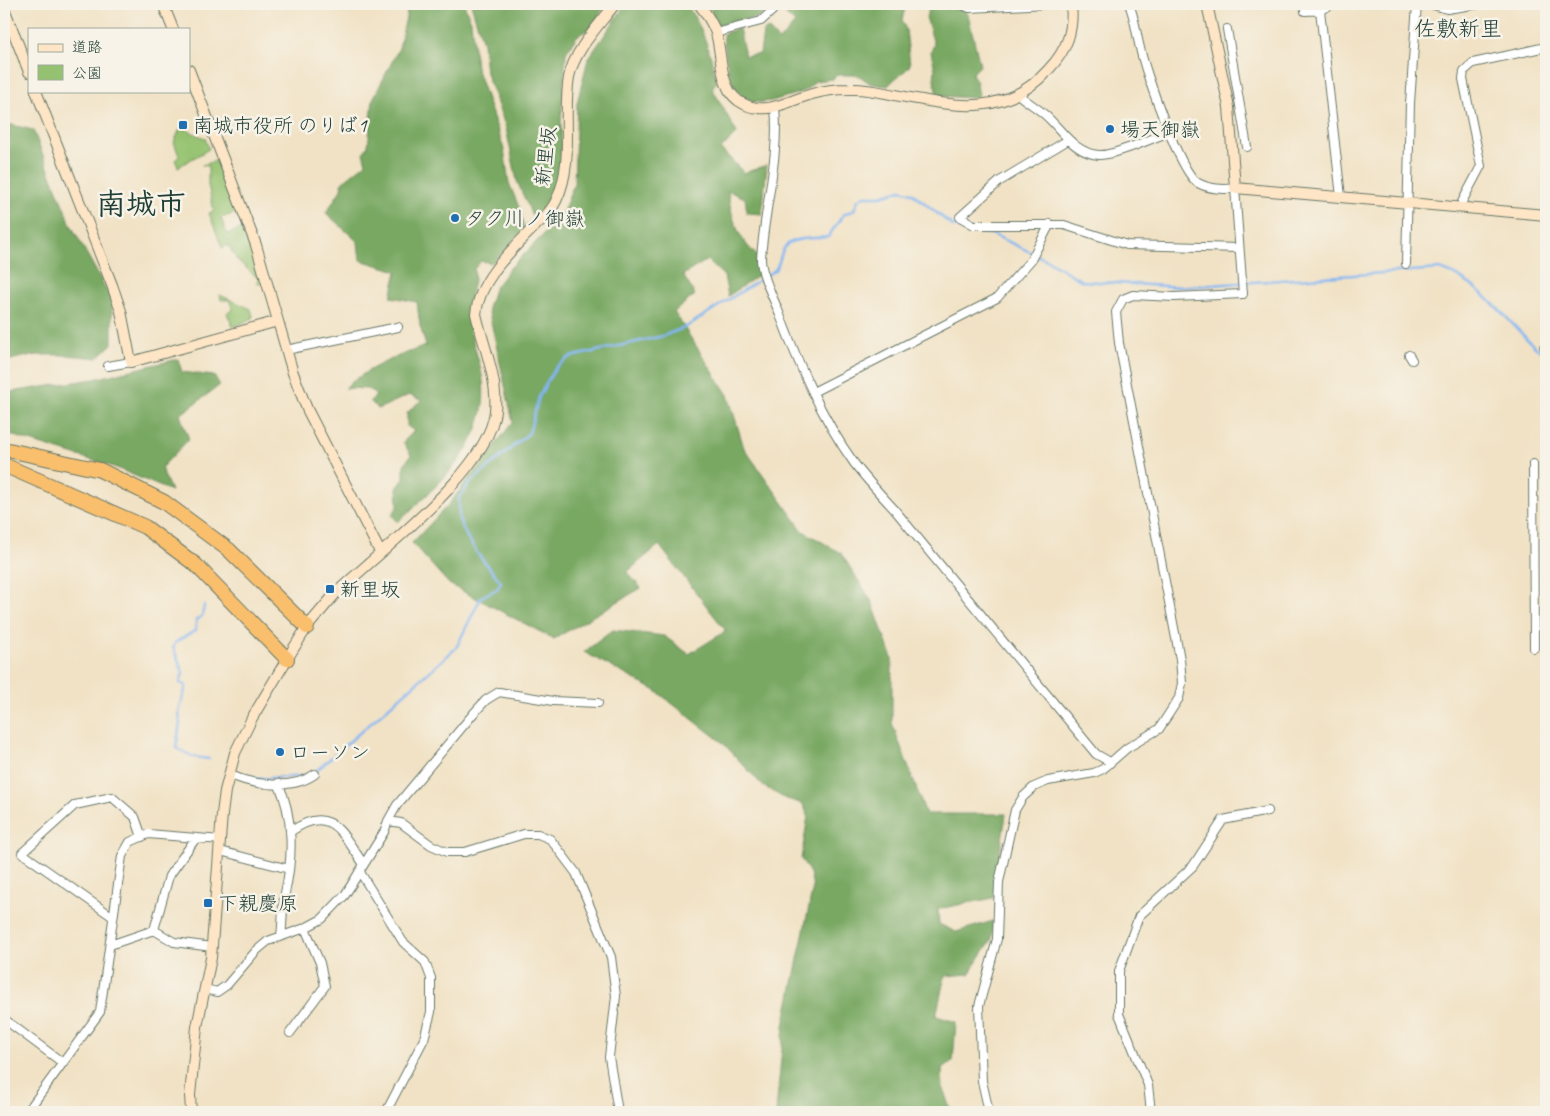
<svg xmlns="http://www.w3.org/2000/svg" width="1550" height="1116" viewBox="0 0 1550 1116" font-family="Caveat,'Klee One',sans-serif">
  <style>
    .green { fill: #95c270; stroke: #5a8052; fill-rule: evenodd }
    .forest { fill: #78a862; stroke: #4c724b }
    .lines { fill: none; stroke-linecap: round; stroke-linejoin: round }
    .stream { stroke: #85b7f2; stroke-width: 2.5 }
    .street-casing { stroke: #687767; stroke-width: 10 }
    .secondary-casing { stroke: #687767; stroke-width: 12 }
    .highway-casing { stroke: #687767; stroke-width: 16 }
    .street { stroke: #fff; stroke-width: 8 }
    .secondary { stroke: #fde5c5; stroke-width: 10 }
    .highway { stroke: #f9bf6d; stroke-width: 14 }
    .poi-dot { fill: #1f6fb2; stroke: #f7f3e8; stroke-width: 2 }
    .labels { text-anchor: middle; stroke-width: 5; stroke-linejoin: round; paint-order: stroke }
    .poi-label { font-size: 20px; fill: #1f3d34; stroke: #f7f3e8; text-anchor: start }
    .street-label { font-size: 20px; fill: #1f3d34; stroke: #f7f3e8 }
    .quarter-label { font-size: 22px; fill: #1f3d34; stroke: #f7f3e8 }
    .town-label { font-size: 30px; font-weight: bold; fill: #1f3d34; stroke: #f7f3e8 }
  </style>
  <rect width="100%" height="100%" fill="#f7f3e8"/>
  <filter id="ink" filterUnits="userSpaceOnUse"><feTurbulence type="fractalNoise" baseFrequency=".02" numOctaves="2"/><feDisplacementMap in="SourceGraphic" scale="10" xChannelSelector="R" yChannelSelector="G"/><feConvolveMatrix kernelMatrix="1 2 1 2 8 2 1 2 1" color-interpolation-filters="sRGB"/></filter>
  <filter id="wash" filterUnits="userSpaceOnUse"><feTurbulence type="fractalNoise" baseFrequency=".0096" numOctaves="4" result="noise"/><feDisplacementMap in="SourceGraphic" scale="20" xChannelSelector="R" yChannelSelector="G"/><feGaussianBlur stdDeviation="1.12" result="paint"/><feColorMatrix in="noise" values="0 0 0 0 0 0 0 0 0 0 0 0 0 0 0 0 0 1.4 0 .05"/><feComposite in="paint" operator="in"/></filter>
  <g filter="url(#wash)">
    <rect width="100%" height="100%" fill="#f1e2c5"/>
    <path class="green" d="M 180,129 L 184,129 L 205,138 L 209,149 L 178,167 L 175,160 L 179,156 L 174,142 Z
      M 218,160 L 254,250 L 264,283 L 256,284 L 259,279 L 237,260 L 228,245 L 222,248 L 209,213 L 214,211 L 208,185 L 208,166 L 202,165 ZM 238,212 L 244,228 L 227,234 L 221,218 Z
      M 220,295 L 251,309 L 253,316 L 252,319 L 233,327 L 227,313 L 233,310 L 229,300 L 221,300 Z"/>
    <path class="forest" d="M 409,4 L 464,4 L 471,21 L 476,67 L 504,149 L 509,183 L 521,212 L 524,231 L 492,263 L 481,261 L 474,269 C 476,285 468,298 468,314 C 469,336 480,359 483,381 C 490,444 439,483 398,522 L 392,515 L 398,506 L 397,488 L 404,479 L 404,465 L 411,455 L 403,442 L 414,431 L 407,426 L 407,413 L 421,400 L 409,395 L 378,409 L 370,401 L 376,396 L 369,389 L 345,388 C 368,367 397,356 426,346 L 420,326 L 417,302 L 391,297 L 397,271 L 360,260 L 358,242 L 326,213 L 342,188 L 341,183 L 366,163 L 363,153 L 368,146 L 373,99 L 399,48 Z
      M 471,4 L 606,4 L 592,27 L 577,36 L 566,53 L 561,121 L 562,171 L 555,192 L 546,207 L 533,218 L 517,181 L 506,128 L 486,73 L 483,43 Z
      M 626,4 L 686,4 C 704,28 710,53 717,81 L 712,88 L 737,133 L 721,149 L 744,173 L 767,165 L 762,214 L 747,213 L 745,198 L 728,191 C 731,215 737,239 757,255 L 759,275 L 728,296 L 724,276 L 707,260 L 683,275 L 695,295 L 674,312 L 728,395 L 744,448 L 803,531 L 841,553 L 872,602 L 892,658 L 892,723 L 926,814 L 1006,814 L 993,898 L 938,909 L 939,924 L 956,932 L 993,921 L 992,939 L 969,974 L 945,976 L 936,1016 L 956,1022 L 953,1061 L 942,1069 L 943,1088 L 951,1112 L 776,1112 L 784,1026 L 813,887 L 810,873 L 801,859 L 808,816 L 803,804 L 784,798 L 763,786 L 723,743 L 656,691 L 584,652 L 613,630 L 664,636 L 689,654 L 726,631 L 659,545 L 627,572 L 641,588 L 554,639 L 449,584 L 412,543 L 449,504 L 513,422 L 488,308 L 494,289 L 509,269 L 561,217 L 574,184 L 577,103 L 588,59 Z
      M 708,4 L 771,4 L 770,9 L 759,17 L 718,25 Z
      M 777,4 L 906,4 L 902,20 L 906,30 L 910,65 C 904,74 895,77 888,86 L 871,84 L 858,75 L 837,75 L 833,79 L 815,81 C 806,93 795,94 782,98 C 729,116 728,72 723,34 L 739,28 L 745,56 L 760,54 L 763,32 L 768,29 L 779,41 L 795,23 L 778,7 Z
      M 931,4 L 953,4 L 968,14 L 980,66 L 972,74 L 976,80 L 979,95 L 976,98 L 937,96 L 934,80 L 935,69 L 931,52 L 934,44 L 926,17 Z
      M 4,123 L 33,130 L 71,225 L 112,300 L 112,344 L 97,358 C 70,355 28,351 4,363 Z
      M 178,359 L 182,372 L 214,376 L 220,385 L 180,415 L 189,439 L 161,468 L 171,491 L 114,467 L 4,433 L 4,393 L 94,379 Z"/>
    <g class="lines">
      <path class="stream" d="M 204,606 L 202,616 L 196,620 L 196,630 L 176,642 L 173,647 L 183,673 L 180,683 L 186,686 L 179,712 L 180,723 L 176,748 L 194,757 L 209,759
        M 316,771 L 456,648 L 481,597 L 497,589 L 501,582 L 477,553 L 466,535 L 459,519 L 459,498 L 470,483 L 529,433 L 539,397 L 548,380 L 557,366 L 570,357 L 663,336 L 686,327 L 775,270 C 780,263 780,255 784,248 C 790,237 817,238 828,237 L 843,215 L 854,210 L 858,200 L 864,196 L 881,196 L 901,190 L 912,193 L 953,226 L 992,234 L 1049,261 L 1082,281 L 1182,287 L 1440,269 C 1479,281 1506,319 1535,347 L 1546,355
        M 254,779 L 304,776"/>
    </g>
  </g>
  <g filter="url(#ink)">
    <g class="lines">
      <defs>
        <path id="street" d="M 961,4 L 969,8 L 1046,4
          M 1304,4 L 1305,11 L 1320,10 L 1333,4
          M 1430,4 L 1447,9 L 1479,4
          M 1320,10 L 1341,197
          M 1227,29 L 1247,147
          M 716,33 L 761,21 L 773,10 L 774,4
          M 1019,95 C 1027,102 1036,107 1044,114 C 1061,128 1073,153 1099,155 C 1114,156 1153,138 1169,132
          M 775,108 C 780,157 764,209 761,259 C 761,274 772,295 778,310 C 798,363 821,417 854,463 C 866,479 880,494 894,509 L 1096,754 L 1110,762
          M 1068,140 L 1000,181 L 960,217 L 974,225 L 1064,225 L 1127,245 L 1239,248
          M 1461,208 L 1462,202 L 1481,166 L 1463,79 L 1464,71 L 1473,63 L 1546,47
          M 1406,264 L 1410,103 L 1417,4
          M 1544,347 L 1545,346
          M 286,350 L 398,327
          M 1409,355 L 1412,360
          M 108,366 L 131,362
          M 813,392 L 997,298 L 1031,260 L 1050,224
          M 1533,464 L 1534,648
          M 229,774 C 253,786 293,790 315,774
          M 278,783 C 294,816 293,858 285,893 C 282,907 283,922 281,936
          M 388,821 L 397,805 L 474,713 L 486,700 L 499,692 L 553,701 L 598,703
          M 290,832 C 330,803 341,832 363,863
          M 220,851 L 289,869
          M 360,872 L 403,942 L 425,962 L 431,978 L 431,1012 L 424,1039 L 386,1112
          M 113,917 L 22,853 L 75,805 L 112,797 L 135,817 L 142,837
          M 154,930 L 174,942 L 212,947
          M 110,945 L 154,930 L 169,876 L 196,838
          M 205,989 L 217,992 L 227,985 L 256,951 L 268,941 L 305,928 L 322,919 L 345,895 L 384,832 L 388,821 L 401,823 L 431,845 L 447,852 L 465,852 L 524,834 L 538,834 L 550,839 L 558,849 L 576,873 L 611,957 L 616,996 L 609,1057 L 618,1112
          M 4,1019 L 63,1063
          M 290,1033 L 325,986 L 320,963 L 305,928
          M 27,1112 L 100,1012 L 122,856 L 130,842 L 148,834 L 221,840
          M 989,1112 L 982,1081 L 979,1006 L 997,939 L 999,882 L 1015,810 L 1023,797 L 1034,787 L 1048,781 L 1094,773 L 1103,769 L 1127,748 L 1159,729 L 1179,698 L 1182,683 L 1180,659 L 1119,343 L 1116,312 L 1123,299 L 1133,295 L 1174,297 L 1243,294 L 1235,188 C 1224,190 1209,189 1198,183 C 1180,173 1145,71 1140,48 C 1136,33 1135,18 1129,4
          M 1151,1112 L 1148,1085 L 1119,1014 L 1119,971 L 1139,916 L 1193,866 L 1223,820 L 1268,811"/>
        <path id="secondary" d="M 163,4 L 173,29
          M 699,4 C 706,13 712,22 716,33 C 723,57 718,92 744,104 C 767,116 790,100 812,94 C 825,90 837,89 850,89 C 865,88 880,92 895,95 C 954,106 1004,119 1049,69 C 1067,50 1074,30 1071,4
          M 1207,4 L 1229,107 L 1235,188 L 1546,215
          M 4,8 L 29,72
          M 189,70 L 256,245 L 293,373 L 307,409 L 380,552
          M 36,91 L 112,285 L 121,311 L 131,362 L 278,321
          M 191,1112 L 190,1095 L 197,1027 L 211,958 L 222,814 L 225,791 L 235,753 L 252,718 L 287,659 L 307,627 L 335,594 C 378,552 489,471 495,411 C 498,378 483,345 476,314 C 479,279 512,250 534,227 C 542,219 551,212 556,201 C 575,162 562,118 569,77 C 574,51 599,25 615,4"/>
        <path id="highway" d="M 4,449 L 100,470 L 164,502 L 229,550 L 307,627
          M 4,465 L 145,527 L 196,565 L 287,659"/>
      </defs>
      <use href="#street" class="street-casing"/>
      <use href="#secondary" class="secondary-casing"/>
      <use href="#highway" class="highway-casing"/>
      <use href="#street" class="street"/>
      <use href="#secondary" class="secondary"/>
      <use href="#highway" class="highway"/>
    </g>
  </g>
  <g class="poi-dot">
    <rect x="178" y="120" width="10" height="10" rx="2.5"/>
    <circle cx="1110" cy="129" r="5"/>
    <circle cx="455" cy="218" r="5"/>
    <rect x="325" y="584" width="10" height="10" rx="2.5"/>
    <circle cx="280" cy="752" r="5"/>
    <rect x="203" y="898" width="10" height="10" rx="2.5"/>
  </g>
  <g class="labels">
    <g class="poi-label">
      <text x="193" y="132">南城市役所 のりば1</text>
      <text x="1120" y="136">場天御嶽</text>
      <text x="465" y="225">タク川ノ御嶽</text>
      <text x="340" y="596">新里坂</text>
      <text x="290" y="759">ローソン</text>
      <text x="218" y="910">下親慶原</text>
    </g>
    <g class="street-label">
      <text transform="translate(545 156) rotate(-83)" y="7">新里坂</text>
    </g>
    <g class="quarter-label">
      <text x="1458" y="36">佐敷新里</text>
    </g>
    <g class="town-label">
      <text x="141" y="214">南城市</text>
    </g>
  </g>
  <rect width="1550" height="1116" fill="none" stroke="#f7f3e8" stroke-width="20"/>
  <rect x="28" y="28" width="162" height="65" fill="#f7f3e8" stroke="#a1aaa0"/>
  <rect x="38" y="44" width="25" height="8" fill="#fde5c5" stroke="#a1aaa0"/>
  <text x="72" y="52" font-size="15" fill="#1f3d34">道路</text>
  <rect x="38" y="65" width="25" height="15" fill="#95c270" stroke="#a1aaa0"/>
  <text x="72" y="78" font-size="15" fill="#1f3d34">公園</text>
</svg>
